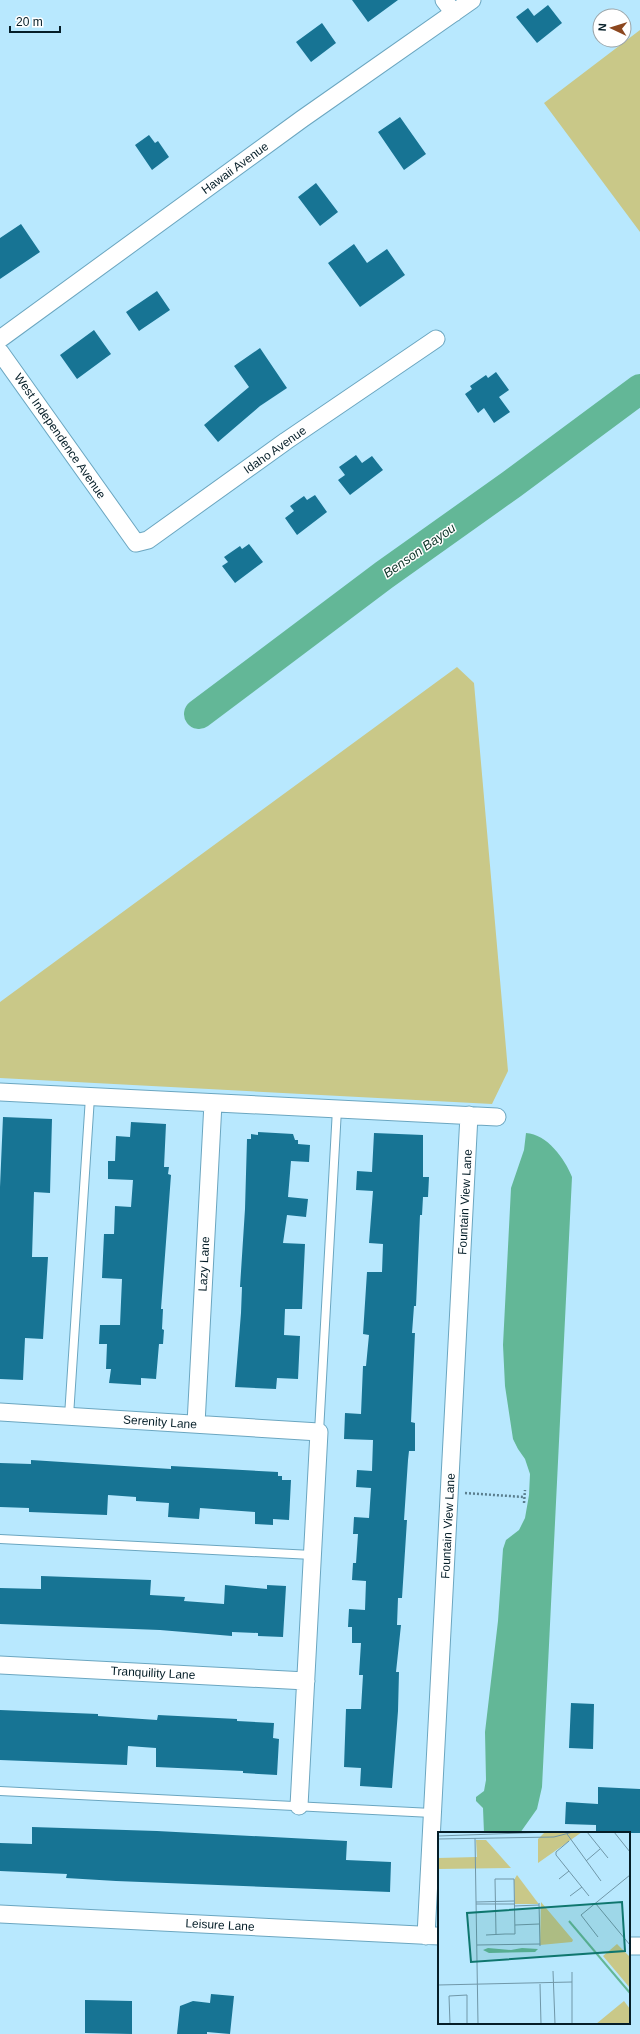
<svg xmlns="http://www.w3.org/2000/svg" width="640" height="2034" viewBox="0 0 640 2034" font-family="Helvetica,sans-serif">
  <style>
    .green { fill: #c9c888 }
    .water { fill: #63b797 }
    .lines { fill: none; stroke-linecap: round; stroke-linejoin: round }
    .river { stroke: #63b797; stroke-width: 30 }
    .building { fill: #177494 }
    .lane-casing { stroke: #6ba6c0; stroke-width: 10 }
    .street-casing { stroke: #6ba6c0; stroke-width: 19 }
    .path { stroke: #5a7e8e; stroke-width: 2.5; stroke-dasharray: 2 2; stroke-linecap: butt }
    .lane { stroke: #fff; stroke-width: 8 }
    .street { stroke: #fff; stroke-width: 17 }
    .labels { text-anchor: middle; stroke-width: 3; stroke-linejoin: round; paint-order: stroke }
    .street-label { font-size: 12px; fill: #051e28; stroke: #fff }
    .water-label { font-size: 13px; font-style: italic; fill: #0b3326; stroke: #fff }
    .inset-river { fill: none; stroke: #63b797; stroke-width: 2 }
    .inset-road { fill: none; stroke: #7097a8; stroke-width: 1 }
    .view { fill: #0f766e; fill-opacity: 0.15; stroke: #0f766e; stroke-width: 2 }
    .inset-edge { fill: none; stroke: #051e28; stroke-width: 2 }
  </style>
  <rect width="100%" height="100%" fill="#b8e8fe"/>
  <path class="green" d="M 640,30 L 640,232 L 544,103 Z
    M 457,667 L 474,683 L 508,1071 L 492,1104 L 0,1078 L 0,1002 Z"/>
  <path class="water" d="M 526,1133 C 547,1134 565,1159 572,1177 L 542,1787 L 537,1809 L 520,1833 L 484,1833 L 483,1808 L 476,1801 L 476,1797 L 484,1791 L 486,1780 L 485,1732 L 498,1621 L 503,1549 L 506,1540 L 519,1530 L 525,1518 L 529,1495 L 530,1474 L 525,1459 L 518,1449 L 513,1439 L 505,1386 L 503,1345 L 511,1188 L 524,1150 Z"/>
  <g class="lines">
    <path class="river" d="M 199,714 L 384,575 L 512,484 L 640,389"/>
  </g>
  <path class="building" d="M 352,0 L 398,0 L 368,22 Z
    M 548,5 L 562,23 L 537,43 L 516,17 L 528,8 L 534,16 Z
    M 322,23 L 336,43 L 311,62 L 296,42 Z
    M 400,117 L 426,154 L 404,170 L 378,132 Z
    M 149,135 L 155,143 L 158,141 L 169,157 L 152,170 L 135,145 Z
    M 316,183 L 338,212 L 320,226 L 298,197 Z
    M 21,224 L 40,252 L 0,279 L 0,238 Z
    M 354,244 L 367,263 L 387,249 L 405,275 L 360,307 L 328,263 Z
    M 157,291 L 170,310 L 139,331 L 126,312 Z
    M 94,330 L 111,354 L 77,379 L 60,355 Z
    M 260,348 L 287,388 L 260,406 L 218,442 L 204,425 L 249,387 L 234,366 Z
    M 496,372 L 509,390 L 499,397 L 510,412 L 494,423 L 484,408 L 478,413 L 465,394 L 472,389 L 470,386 L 486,375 L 488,378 Z
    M 356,455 L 362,463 L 372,456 L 383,470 L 350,495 L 338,480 L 345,475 L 339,467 Z
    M 315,495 L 327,512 L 297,535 L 285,518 L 294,511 L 290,506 L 304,496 L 307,500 Z
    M 249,544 L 263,562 L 235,583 L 222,566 L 228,562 L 224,557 L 240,546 L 242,549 Z
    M 3,1117 L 52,1119 L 50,1193 L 34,1192 L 32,1257 L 48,1257 L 43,1339 L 25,1338 L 23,1380 L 0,1379 L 0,1187 Z
    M 131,1122 L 166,1124 L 164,1167 L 169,1167 L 168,1174 L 171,1175 L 161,1309 L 163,1309 L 162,1329 L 164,1330 L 163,1344 L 159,1344 L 156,1379 L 141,1378 L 141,1385 L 109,1383 L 111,1369 L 106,1369 L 107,1344 L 99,1344 L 100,1325 L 120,1325 L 122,1279 L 102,1278 L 104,1234 L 114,1234 L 115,1206 L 131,1207 L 133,1180 L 108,1179 L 108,1161 L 115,1161 L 116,1136 L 130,1137 Z
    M 258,1132 L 293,1134 L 295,1140 L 298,1140 L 298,1144 L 310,1145 L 309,1162 L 291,1161 L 288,1197 L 308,1199 L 306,1217 L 287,1215 L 283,1243 L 305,1244 L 302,1309 L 285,1309 L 284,1335 L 300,1336 L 298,1379 L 277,1378 L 276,1389 L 235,1387 L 241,1313 L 242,1287 L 240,1287 L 245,1209 L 247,1139 L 251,1139 L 251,1134 L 258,1135 Z
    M 374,1133 L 423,1135 L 423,1177 L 429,1177 L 428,1197 L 423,1197 L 422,1215 L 420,1215 L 416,1306 L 414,1306 L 412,1333 L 415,1333 L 411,1422 L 415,1423 L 415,1451 L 409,1451 L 408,1460 L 404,1520 L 407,1520 L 402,1598 L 398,1598 L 397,1625 L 401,1625 L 396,1672 L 399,1672 L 398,1711 L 392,1788 L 360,1786 L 361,1768 L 344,1767 L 346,1709 L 361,1709 L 363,1675 L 359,1675 L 361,1643 L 352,1643 L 352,1627 L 348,1627 L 349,1609 L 365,1610 L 366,1581 L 352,1580 L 353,1563 L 356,1563 L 358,1534 L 353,1534 L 354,1517 L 369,1518 L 371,1488 L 356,1487 L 357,1470 L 372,1471 L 373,1440 L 344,1439 L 345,1413 L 361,1414 L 363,1366 L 366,1366 L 369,1335 L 363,1334 L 367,1272 L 382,1272 L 383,1244 L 369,1243 L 373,1191 L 356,1190 L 357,1171 L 372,1172 Z
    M 31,1460 L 171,1469 L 171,1466 L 278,1472 L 278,1476 L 282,1476 L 282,1480 L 291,1480 L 289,1520 L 273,1519 L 273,1525 L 255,1524 L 255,1512 L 200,1508 L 199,1519 L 168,1517 L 169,1503 L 136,1501 L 136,1497 L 108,1495 L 107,1515 L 29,1512 L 29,1508 L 0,1507 L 0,1463 L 31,1464 Z
    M 41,1576 L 151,1580 L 150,1595 L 185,1597 L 184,1601 L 224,1604 L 225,1585 L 267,1589 L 267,1585 L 286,1586 L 283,1637 L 258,1636 L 258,1633 L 232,1632 L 232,1636 L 160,1630 L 0,1624 L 0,1588 L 41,1589 Z
    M 571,1703 L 594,1704 L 593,1749 L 569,1748 Z
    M 0,1710 L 98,1714 L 98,1716 L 157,1720 L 158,1715 L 237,1719 L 237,1721 L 274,1723 L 273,1738 L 279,1739 L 277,1775 L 243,1773 L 243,1771 L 156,1767 L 156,1748 L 128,1746 L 127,1765 L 0,1760 Z
    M 598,1787 L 640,1789 L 640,1833 L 596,1833 L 596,1825 L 565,1824 L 566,1802 L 598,1804 Z
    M 32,1827 L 157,1831 L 347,1841 L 346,1860 L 391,1862 L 390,1892 L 116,1881 L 66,1878 L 67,1874 L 0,1871 L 0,1843 L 32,1844 Z
    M 211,1994 L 234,1996 L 230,2034 L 207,2032 L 207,2034 L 177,2034 L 180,2006 L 193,2001 L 210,2003 Z
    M 85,2000 L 132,2001 L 132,2034 L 85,2033 Z"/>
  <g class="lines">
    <defs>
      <path id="lane" d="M 69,1416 L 90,1097
        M 319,1432 L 337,1109
        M 0,1539 L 312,1555
        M 0,1791 L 432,1813"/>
      <path id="street" d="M 444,0 L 454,13
        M 0,339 L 302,119 L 472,0
        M 0,352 L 136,543 L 148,540 L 286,441 L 436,339
        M 0,1092 L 497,1117
        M 0,1412 L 319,1432 L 299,1806
        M 196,1424 L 213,1103
        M 0,1665 L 306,1681
        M 0,1914 L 439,1936
        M 426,1936 L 469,1115
        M 629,1946 L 640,1946"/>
    </defs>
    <use href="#lane" class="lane-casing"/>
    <use href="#street" class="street-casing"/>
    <path class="path" d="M 465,1493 L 524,1497
      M 524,1503 L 525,1490"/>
    <use href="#lane" class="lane"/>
    <use href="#street" class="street"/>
  </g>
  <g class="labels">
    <g class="street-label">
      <text transform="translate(235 168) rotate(-36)" y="4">Hawaii Avenue</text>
      <text transform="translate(60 436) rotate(55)" y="4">West Independence Avenue</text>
      <text transform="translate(275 450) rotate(-35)" y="4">Idaho Avenue</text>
      <text transform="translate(465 1202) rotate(-87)" y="4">Fountain View Lane</text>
      <text transform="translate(204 1264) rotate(-87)" y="4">Lazy Lane</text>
      <text transform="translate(160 1422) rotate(4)" y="4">Serenity Lane</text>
      <text transform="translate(448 1526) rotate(-87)" y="4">Fountain View Lane</text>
      <text transform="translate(153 1673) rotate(3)" y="4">Tranquility Lane</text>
      <text transform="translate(220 1925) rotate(3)" y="4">Leisure Lane</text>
    </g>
    <g class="water-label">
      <text transform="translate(419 550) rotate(-35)" y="5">Benson Bayou</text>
    </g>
  </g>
  <g transform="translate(438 1832)">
    <rect width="192" height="192" fill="#b8e8fe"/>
    <path d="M 107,0 L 144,0 L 100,31 L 100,7 ZM 38,8 L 48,8 L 73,36 L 0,37 L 0,26 L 39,25 ZM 79,43 L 100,71 L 100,72 L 77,72 L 76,48 ZM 103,70 L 135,108 L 134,110 L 102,113 ZM 179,112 L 192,125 L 192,156 L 165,124 ZM 186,169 L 192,177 L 192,192 L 158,192 Z" fill="#c9c888"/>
    <path d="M 50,116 L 73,118 L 84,116 L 100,117 L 97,120 L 51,121 L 45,118 Z" fill="#63b797"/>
    <path class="inset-river" d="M 131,89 L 192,161"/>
    <path class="inset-road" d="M 149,0 L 170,26M 176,0 L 192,20M 129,2 L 163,49M 0,4 L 112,0M 37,6 L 40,192M 0,7 L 116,5 L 135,0M 131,9 L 118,20 L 118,23 L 151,64M 148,29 L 162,17M 121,47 L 131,39M 132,64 L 144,55M 38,70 L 76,69M 101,71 L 102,114M 38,72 L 76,72M 158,72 L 192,113M 76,74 L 101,73M 77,93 L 101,92M 48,103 L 67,102 L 77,102 L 76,47 L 57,47 L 58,102M 160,105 L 143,83 L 192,43M 39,113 L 102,112M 115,139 L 117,192M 134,140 L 134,192M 102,152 L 103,192M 0,153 L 134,150M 12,192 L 11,164 L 29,163 L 29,192"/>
    <path class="view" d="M 184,70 L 187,119 L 33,130 L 29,81 Z"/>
    <rect width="192" height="192" class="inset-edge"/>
  </g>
  <g transform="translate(612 28) rotate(274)"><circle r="19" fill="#ffffff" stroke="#9ba5a9"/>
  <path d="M0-3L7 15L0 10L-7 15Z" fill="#8c471f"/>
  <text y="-6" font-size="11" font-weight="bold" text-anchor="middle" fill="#051e28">N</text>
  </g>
  <path d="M10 26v6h50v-6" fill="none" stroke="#051e28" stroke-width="2"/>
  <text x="16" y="26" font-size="12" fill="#051e28" stroke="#ffffff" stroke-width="3" paint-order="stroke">20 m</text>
</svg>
